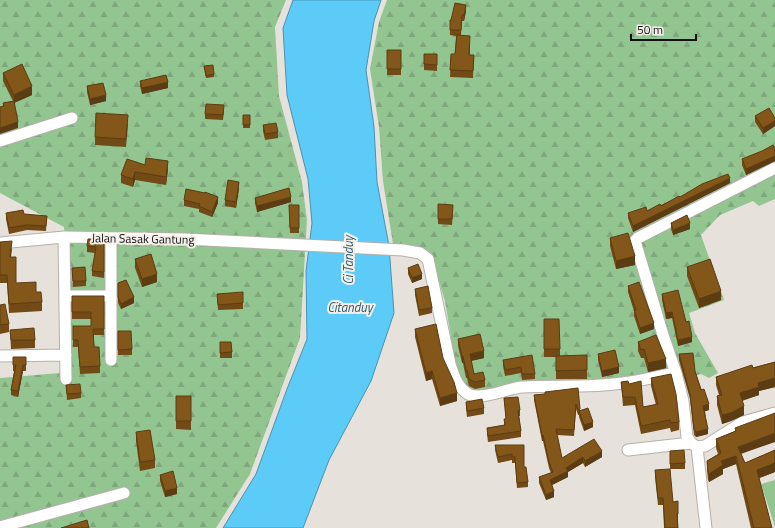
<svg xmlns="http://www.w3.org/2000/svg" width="775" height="528" viewBox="0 0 775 528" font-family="'Titillium Web',sans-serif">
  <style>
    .forest { fill: url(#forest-firs) }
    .park { fill: #93c591 }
    .water { fill: #5dcbf8; stroke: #4793b2 }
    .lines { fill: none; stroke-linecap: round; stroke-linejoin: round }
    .minor-casing { stroke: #b5b0ab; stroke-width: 13 }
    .minor { stroke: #fff; stroke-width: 11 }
    .wall { fill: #714a16 }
    .shaded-wall { fill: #5c3c12 }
    .building { fill: #83561a; stroke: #5c3c12 }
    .labels { text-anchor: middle; stroke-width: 4; stroke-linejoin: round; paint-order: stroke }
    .street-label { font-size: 12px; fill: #13110f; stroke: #f4efe9 }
    .water-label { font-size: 13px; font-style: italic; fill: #2d5b6e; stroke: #f4efe9 }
  </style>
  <defs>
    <pattern id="forest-firs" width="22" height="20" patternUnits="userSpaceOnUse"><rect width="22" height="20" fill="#93c591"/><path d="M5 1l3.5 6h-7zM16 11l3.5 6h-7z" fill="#7ea87c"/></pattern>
  </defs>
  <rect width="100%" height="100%" fill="#e7e1dc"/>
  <path class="forest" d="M 0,0 L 286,0 L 275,27 L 279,96 L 302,182 L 307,220 L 300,338 L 250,474 L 216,528 L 0,528 L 0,378 L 72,372 L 69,290 L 64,227 L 0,193 Z
    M 387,0 L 775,0 L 775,199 L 759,206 L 753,201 L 720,215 L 701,235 L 724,300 L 689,313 L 695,333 L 718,373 L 709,378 L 701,374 L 682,379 L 622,380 L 482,392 L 472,392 L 463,384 L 455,362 L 445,301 L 432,259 L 393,244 L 383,181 L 379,127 L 370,69 L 379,22 Z"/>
  <path class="park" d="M 775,480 L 775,527 L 761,484 Z"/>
  <path class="water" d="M 293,0 L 381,0 L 374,21 L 366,70 L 374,127 L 377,182 L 389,246 L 394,313 L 371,381 L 329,460 L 303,528 L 223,528 L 256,474 L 287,389 L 307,339 L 306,271 L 312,223 L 308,179 L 287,95 L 283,28 Z"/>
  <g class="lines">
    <defs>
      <path id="minor" d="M 0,141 L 72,118
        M 775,168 L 638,238 L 635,241 L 663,335 L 676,373 L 683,401 L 687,437 L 691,443 L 697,447 L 705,446 L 743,422 L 775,413
        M 64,237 L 66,379
        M 0,243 L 64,237 L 184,239 L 403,250 L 420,253 L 428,259 L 450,364 C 454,376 457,387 468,394 C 481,401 508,388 522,387 C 555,385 589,388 622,383 C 641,381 658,376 676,373
        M 65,296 L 110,296
        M 0,356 L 66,355
        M 111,360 L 111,238
        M 697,447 L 706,528
        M 628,450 L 691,443
        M 0,527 L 124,493"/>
    </defs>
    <use href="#minor" class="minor-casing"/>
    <use href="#minor" class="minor"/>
  </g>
  <path class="wall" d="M 466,11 L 464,21 L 462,21 L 461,35 L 470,43 L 470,55 L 474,55 L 473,78 L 450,77 L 451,54 L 455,54 L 456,36 L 450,35 L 450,30 L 451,20 Z
    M 387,50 L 401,50 L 401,75 L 387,75 Z
    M 424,54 L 437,54 L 437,71 L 424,70 Z
    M 204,66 L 214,74 L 214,77 L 206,78 Z
    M 3,73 L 32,95 L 14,103 L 18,128 L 3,106 L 3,103 L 13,101 L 3,81 Z
    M 140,81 L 168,88 L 142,94 L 140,86 Z
    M 87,86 L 106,101 L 90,105 L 87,92 Z
    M 224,111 L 223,120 L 205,119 L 205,114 Z
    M 243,115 L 250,115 L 250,128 L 243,128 Z
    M 755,116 L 775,118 L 775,126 L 763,134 L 755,122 Z
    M 128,124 L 126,147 L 95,145 L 95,137 Z
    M 263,125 L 278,132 L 278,138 L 265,140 L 263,131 Z
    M 775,149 L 775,161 L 746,175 L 742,165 L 742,159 L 762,151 Z
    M 145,165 L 168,169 L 166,185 L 135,180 L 133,187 L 121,183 L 121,175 Z
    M 730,183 L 633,232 L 628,218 L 628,213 L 647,211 L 680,197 Z
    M 239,188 L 236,208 L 225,206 L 225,200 Z
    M 205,193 L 218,203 L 212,217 L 199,212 L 199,209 L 184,206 L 184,200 Z
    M 255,198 L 291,202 L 257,212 L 255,203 Z
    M 289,205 L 299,205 L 299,233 L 290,233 Z
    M 453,211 L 452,225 L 438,224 L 438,219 Z
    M 6,213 L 47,216 L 46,231 L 27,230 L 9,234 L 6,219 Z
    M 671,223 L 690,229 L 673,235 L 671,229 Z
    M 610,238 L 635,265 L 616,269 L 610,246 Z
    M 104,239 L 104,278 L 92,276 L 92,271 L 95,253 L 87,252 L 87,246 Z
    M 0,242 L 12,249 L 11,257 L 16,283 L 36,292 L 42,302 L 42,311 L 9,313 L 7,283 L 0,283 Z
    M 135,259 L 157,282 L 142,287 L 135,268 Z
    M 687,267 L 721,300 L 699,308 L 687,276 Z
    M 72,268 L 86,281 L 86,286 L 73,287 Z
    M 408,268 L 422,279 L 412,283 L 408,274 Z
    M 118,283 L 134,303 L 121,309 L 118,303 Z
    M 628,286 L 654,329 L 640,334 L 634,316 L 634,311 L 628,292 Z
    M 415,289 L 432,308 L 432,313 L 419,316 L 415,295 Z
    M 217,294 L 243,303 L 243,309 L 218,310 Z
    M 662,294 L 686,322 L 692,342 L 678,346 L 672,318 L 666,319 L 662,300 Z
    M 72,296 L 104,296 L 104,335 L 94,335 L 94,347 L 100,366 L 100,373 L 80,374 L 78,347 L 73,347 L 73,326 L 91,326 L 91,319 L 72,319 Z
    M 0,305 L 9,324 L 9,332 L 0,334 Z
    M 544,319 L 560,349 L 560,356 L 587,355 L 587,379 L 556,379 L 556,357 L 544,357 Z
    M 415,329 L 443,358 L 457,401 L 440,406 L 432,379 L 426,381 L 415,337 Z
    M 10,330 L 35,340 L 35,348 L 11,349 Z
    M 118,331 L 132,349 L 132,355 L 118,355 Z
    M 458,339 L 484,358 L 471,361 L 474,374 L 485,380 L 485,387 L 475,389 L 469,386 L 467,378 L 466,378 L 463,363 L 462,363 L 458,346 Z
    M 220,342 L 232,352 L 232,358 L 220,358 Z
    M 638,342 L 666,368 L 648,372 L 644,358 L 641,358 L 638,351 Z
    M 598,354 L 619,373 L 602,377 L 598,360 Z
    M 679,354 L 695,371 L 709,410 L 705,411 L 708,434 L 696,437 L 694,435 L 690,399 L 679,360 Z
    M 13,357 L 26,357 L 26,371 L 23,371 L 18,397 L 11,395 L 11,390 L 14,371 L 13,371 Z
    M 503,360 L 535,374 L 535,379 L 522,380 L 521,373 L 505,376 L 503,366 Z
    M 775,362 L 775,387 L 759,391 L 759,395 L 742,401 L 744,415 L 731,421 L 722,424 L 717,405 L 717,396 L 719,395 L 716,385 L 716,377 Z
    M 651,378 L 679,422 L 679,430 L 671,432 L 670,428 L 641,434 L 635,405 L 623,406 L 621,382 L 629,384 L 643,407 L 656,405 L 651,386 Z
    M 66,385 L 81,393 L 81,398 L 67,400 Z
    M 578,388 L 580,410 L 593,427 L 584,431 L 579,417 L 579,415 L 578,415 L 576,409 L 574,436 L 557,435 L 562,458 L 602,457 L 585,467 L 583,463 L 568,472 L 568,477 L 552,485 L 554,497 L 546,500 L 539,483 L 539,477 L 551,473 L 549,468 L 543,441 L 542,441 L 534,400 L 534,395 L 545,394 Z
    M 191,396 L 191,430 L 176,429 L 176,421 Z
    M 504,398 L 520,410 L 520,416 L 519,416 L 521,431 L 521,437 L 488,442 L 487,434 L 487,428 L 504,425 L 504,419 L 506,419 Z
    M 466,402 L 484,408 L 484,414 L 467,417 L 466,408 Z
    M 735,428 L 741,454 L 745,463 L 775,450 L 775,472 L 759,478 L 772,528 L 751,528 L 736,464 L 723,469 L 723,474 L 709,482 L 708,480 L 707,470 L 707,461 L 718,454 L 716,448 L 716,439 L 735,431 Z
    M 136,432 L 155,460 L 155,468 L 140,471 L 136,441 Z
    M 495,445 L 524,445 L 524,467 L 528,482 L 528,487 L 517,488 L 515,463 L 512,463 L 512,460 L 498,463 L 495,450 Z
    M 670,451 L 685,463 L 685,469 L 670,469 Z
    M 655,470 L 673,502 L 678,514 L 678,528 L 664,528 L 663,505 L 658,505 L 655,477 Z
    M 160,475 L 177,494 L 165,497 L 160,481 Z"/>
  <path class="shaded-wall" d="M 466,5 L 466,11 L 464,21 L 464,15 Z
    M 168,82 L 168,88 L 142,94 L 142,88 Z
    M 32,86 L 32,95 L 14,103 L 14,95 Z
    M 106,95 L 106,101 L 90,105 L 90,99 Z
    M 775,121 L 775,126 L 763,134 L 763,128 Z
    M 18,122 L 18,128 L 0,134 L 0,128 Z
    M 775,156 L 775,161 L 746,175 L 746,169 Z
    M 168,161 L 168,169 L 166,185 L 166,177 Z
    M 135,172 L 135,180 L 133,187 L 133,179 Z
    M 730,178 L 730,183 L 633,232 L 633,226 Z
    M 239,182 L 239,188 L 236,208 L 236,202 Z
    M 218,197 L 218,203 L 212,217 L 212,212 Z
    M 291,197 L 291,202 L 257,212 L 257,206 Z
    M 690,223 L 690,229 L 673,235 L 673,230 Z
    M 635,256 L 635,265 L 616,269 L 616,261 Z
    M 157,274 L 157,282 L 142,287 L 142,279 Z
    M 422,274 L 422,279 L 412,283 L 412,278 Z
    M 721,291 L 721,300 L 699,308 L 699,299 Z
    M 134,297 L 134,303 L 121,309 L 121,304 Z
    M 672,312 L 672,318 L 666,319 L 666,313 Z
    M 654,323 L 654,329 L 640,334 L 640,328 Z
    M 692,337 L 692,342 L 678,346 L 678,340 Z
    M 484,351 L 484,358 L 470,361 L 470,354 Z
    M 462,356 L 463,356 L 463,363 L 462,363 Z
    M 666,359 L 666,368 L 648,372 L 648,363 Z
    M 23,365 L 23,371 L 18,397 L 18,391 Z
    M 619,367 L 619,373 L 602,377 L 602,371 Z
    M 432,371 L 432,379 L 426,381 L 426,373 Z
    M 775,378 L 775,387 L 759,391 L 759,395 L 740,401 L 740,393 L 758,383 Z
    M 457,393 L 457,401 L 440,406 L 440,398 Z
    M 709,404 L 709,410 L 703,412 L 703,406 Z
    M 744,406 L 744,415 L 731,421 L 722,424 L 722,415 Z
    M 593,422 L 593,427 L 584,431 L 584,425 Z
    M 708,429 L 708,434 L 696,437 L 696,432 Z
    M 775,433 L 775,442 L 738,455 L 738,447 Z
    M 543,435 L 543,441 L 542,441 L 542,436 Z
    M 602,451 L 602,457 L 585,467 L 585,461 Z
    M 736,456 L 736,464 L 723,469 L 723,474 L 709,482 L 709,474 L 721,461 Z
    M 583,457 L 583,463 L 568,472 L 568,477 L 550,486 L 550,480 L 566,468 Z
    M 775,463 L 775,472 L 757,479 L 757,470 Z
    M 177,488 L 177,494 L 165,497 L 165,491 Z
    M 554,491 L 554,497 L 546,500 L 546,495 Z"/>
  <path class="building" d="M 455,3 L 466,5 L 464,15 L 462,15 L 461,30 L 450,30 L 450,20 L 451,20 Z
    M 457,35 L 470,36 L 469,55 L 474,55 L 473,71 L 450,70 L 451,54 L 455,54 Z
    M 387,50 L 401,50 L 401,69 L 387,69 Z
    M 424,54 L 437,54 L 437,65 L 424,64 Z
    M 22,64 L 32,86 L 14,95 L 3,73 Z
    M 213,65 L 214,74 L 206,76 L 204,66 Z
    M 166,75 L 168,82 L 142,88 L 140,81 Z
    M 103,83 L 106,95 L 90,99 L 87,86 Z
    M 14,101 L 18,122 L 0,128 L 0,107 L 4,106 L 3,103 Z
    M 206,104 L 224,105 L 223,115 L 205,114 Z
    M 769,108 L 775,118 L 775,121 L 763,128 L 755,116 Z
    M 96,113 L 128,115 L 126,139 L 95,137 Z
    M 243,115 L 250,115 L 250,125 L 243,125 Z
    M 276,123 L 278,132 L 265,134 L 263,125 Z
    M 773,145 L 775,149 L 775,156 L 746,169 L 742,159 L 762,151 Z
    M 146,158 L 168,161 L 166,177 L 135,172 L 133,179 L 121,175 L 127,159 L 145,165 Z
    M 728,174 L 730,178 L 633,226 L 628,213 L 646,207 L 647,211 L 660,204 L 661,206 L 679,196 L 680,197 L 702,184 Z
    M 228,180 L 239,182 L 236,202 L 225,200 Z
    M 289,188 L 291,197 L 257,206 L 255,198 Z
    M 186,189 L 205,193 L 205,192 L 218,197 L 212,212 L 199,206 L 200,204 L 184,200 Z
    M 438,204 L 453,205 L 452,219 L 438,219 Z
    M 289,205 L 299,205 L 299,228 L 290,228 Z
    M 23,210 L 24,214 L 47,216 L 46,226 L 27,225 L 9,228 L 6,213 Z
    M 687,215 L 690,223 L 673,230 L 671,223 Z
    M 628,233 L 635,256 L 616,261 L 610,238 Z
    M 88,239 L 104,239 L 104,272 L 92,271 L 96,247 L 87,246 Z
    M 12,241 L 10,257 L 16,257 L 16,283 L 36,282 L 36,292 L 41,292 L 42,302 L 9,304 L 7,275 L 0,275 L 0,242 Z
    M 151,254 L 157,274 L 142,279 L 135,259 Z
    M 710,259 L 721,291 L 699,299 L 687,267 Z
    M 418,264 L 422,274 L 412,278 L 408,268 Z
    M 85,267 L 86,281 L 73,281 L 72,268 Z
    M 126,280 L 134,297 L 121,304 L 118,297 L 118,283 Z
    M 639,282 L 654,323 L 640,328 L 634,310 L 636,310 L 628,286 Z
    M 428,286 L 432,308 L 419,310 L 415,289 Z
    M 678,290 L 686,322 L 689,321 L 692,337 L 678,340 L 672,312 L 666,313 L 662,294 Z
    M 243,292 L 243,303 L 218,305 L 217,294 Z
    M 72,296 L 104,296 L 104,329 L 93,329 L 94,347 L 99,347 L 100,366 L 80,367 L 78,340 L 73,340 L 73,326 L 91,326 L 91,312 L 72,312 Z
    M 5,304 L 9,324 L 0,325 L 0,305 Z
    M 544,319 L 559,319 L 560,349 L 544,349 Z
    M 436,324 L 443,358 L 454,382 L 457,393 L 440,398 L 432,371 L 426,373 L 415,329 Z
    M 34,328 L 35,340 L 11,340 L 10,330 Z
    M 118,331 L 131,331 L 132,349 L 118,350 Z
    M 480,334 L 484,351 L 470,354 L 474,374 L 483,372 L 485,380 L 475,382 L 469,379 L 467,370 L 466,371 L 463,356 L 462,356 L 458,339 Z
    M 656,335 L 666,359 L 648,363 L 644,349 L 641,350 L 638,342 Z
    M 220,342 L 231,342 L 232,352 L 220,353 Z
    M 615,350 L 619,367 L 602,371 L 598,354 Z
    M 693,353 L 695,371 L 701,390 L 704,389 L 709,404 L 703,406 L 708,429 L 696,432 L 694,429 L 690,394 L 679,354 Z
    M 532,355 L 535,374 L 522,374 L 521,367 L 505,370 L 503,360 Z
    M 587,355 L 587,370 L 556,371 L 556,356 Z
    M 13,357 L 26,357 L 26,365 L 23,365 L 18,391 L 11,390 L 16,365 L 13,365 Z
    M 775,362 L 775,378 L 758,383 L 759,387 L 740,393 L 744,406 L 731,413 L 722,415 L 717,396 L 722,395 L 716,377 L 752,365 L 753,368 Z
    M 671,374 L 676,394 L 679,422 L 671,423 L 670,420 L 641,426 L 635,397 L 623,397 L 621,382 L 628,381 L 629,384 L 641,381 L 643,407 L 658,404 L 651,378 Z
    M 80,384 L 81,393 L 67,394 L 66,385 Z
    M 578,388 L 580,409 L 578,410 L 576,404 L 574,430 L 556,429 L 562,458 L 594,439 L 602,451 L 585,461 L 583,457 L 566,468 L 568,471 L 550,480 L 554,491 L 546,495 L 539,477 L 553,472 L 549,462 L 543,435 L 542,436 L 534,395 L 545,394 L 545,392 Z
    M 176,396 L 191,396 L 191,421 L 176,421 Z
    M 518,397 L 520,410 L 518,411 L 521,431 L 488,436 L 487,428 L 505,425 L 504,419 L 506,419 L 504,398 Z
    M 482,399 L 484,408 L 467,411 L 466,402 Z
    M 588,408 L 593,422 L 584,425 L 579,411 Z
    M 775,413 L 775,433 L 738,447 L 745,463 L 775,450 L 775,463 L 757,470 L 772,528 L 754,528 L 736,456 L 721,461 L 723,465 L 709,474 L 708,471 L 707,461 L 721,453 L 716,439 L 736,431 L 735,428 Z
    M 150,430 L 155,460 L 140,462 L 136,432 Z
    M 495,445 L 524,445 L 524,467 L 526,467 L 528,482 L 517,483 L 515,457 L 512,457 L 512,454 L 498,457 Z
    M 684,450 L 685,463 L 670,464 L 670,451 Z
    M 670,469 L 673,502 L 678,501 L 678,514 L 677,514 L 678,528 L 665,528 L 663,498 L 658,498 L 655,470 Z
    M 173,471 L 177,488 L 165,491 L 160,475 Z
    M 87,520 L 89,528 L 61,528 Z"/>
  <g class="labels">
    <g class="street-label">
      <text transform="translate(143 239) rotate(1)" y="4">Jalan Sasak Gantung</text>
    </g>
    <g class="water-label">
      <text transform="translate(348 260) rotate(-90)" y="5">Ci Tanduy</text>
      <text x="350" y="312">Citanduy</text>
    </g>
  </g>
  <path d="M631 34v6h65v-6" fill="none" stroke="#13110f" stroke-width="2"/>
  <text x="637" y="34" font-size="12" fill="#13110f" stroke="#f4efe9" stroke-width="3" paint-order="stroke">50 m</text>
</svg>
